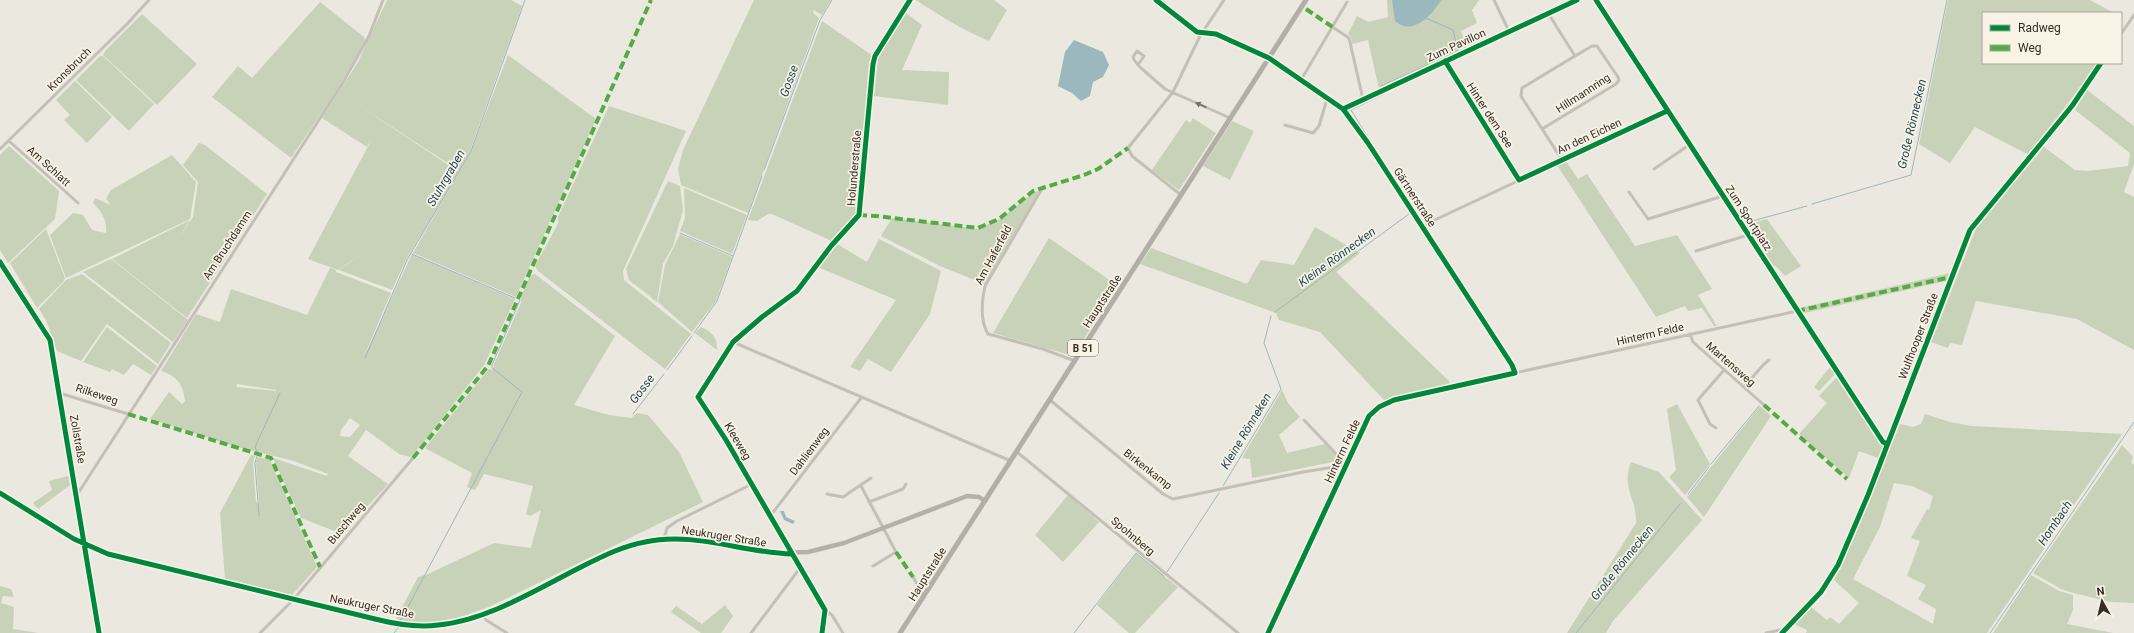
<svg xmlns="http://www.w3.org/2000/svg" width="2134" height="633" viewBox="0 0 2134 633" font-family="Roboto,sans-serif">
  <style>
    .green { fill: #c8d2b8; fill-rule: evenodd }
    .water { fill: #9ab8bd }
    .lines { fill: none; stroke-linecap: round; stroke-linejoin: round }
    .stream { stroke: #9ab8bd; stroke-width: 1 }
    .street { stroke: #c4c0b8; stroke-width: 3 }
    .secondary { stroke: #b5b0a9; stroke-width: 4.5 }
    .primary { stroke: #b3aea7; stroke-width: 5 }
    .quiet { stroke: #54ab44; stroke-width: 4; stroke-dasharray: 8 4; stroke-linecap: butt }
    .cycleway-casing { stroke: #f9f3e5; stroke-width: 8 }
    .cycleway { stroke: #00873e; stroke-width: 5 }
    .oneway { fill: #756f68 }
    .labels { text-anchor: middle; stroke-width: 3.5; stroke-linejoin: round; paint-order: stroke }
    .shield { fill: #f9f3e5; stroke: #70685f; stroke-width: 1 }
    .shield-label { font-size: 10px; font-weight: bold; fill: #352d26 }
    .street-label { font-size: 11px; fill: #352d26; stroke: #f9f3e5 }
    .water-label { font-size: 12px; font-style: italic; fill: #1c4956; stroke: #f9f3e5 }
  </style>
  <rect width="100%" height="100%" fill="#ebe8df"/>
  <path class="green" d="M 387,0 L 511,0 L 522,6 L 470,151 L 460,171 L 355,103 L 459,172 L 406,260 L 392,290 L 339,270 L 363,253 L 338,270 L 308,259 L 372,139 L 367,147 L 322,118 L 358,62 Z
    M 754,0 L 831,0 L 822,15 L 814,10 L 813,13 L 819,18 L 748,213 L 681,185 L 678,169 L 683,150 Z
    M 916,0 L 994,0 L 1007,10 L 989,41 C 963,30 940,16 916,0 Z
    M 1387,0 L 1479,0 L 1472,10 L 1477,23 L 1461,31 L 1467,48 L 1379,89 L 1368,40 L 1352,44 L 1351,37 L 1348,34 L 1357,16 L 1368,22 L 1388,17 Z
    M 1948,0 L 2090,0 L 2114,13 L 1983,13 L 1983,63 L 2098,63 L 2029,155 L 1975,127 L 1950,163 L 1919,144 Z
    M 320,2 L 364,37 L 365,41 L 336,91 L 291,158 L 212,97 L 238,66 L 252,78 Z
    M 906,13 L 922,25 L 902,70 L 949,72 L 948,105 L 874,96 L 878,58 Z
    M 142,14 L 197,64 L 157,105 L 103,55 L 105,51 Z
    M 822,21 L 873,56 L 857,215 L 834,242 L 772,214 L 768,214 L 757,221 L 748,220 Z
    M 508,55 L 596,119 L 516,297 L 413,253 L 471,151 Z
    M 100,56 L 103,56 L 154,104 L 129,131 L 76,80 Z
    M 75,81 L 112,117 L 87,143 L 64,120 L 70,115 L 56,100 Z
    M 2087,90 L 2134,126 L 2134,164 L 2124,192 L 2134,197 L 2134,350 L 2077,319 L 1976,301 L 1962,345 L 1950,343 L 1948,348 L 1931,342 L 1977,226 L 2044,147 L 2075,170 L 2088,171 L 2128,166 L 2130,153 L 2075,110 Z
    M 609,106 L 686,131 L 623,271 L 624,280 L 691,334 L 665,369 L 538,271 L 535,266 L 558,224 L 558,217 Z
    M 1193,118 L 1216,133 L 1179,190 L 1152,170 L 1186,120 L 1190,123 Z
    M 1232,121 L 1254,131 L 1230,180 L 1203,166 Z
    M 199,143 L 205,145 L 267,194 L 187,318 L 112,259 L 190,220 L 178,239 L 193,217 L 198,182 L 183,165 Z
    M 9,146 L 59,191 L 55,219 L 8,263 L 0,250 L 0,155 Z
    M 172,155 L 196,182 L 190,219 L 66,278 L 50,235 L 73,213 L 83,215 L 92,230 L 106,233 C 107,220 102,212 93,203 L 95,198 L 111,205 L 106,199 L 111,190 Z
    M 1566,161 L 1578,179 L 1587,174 L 1635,246 L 1677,235 L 1712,289 L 1698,295 L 1717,326 L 1714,326 L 1702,308 L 1688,311 L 1685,306 L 1656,317 L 1557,165 Z
    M 668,181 L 680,186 L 683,210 L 673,246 L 663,264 L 657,302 L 629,280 L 626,269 Z
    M 684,188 L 747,215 L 732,254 L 680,231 L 685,218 Z
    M 1039,191 L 985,284 L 942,267 L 881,236 L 892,218 L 978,229 L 1000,219 L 1034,192 Z
    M 1767,219 L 1801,266 L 1785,276 L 1778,268 L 1773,265 L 1746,225 Z
    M 1315,227 L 1360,253 L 1336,272 L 1449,381 L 1450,385 L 1384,400 L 1320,332 L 1279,320 L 1276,313 L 1140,264 L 1151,248 L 1247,284 L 1261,260 L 1294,265 Z
    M 46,229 L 65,278 L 63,282 L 37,308 L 10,263 Z
    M 680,234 L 732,257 L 716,301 L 692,332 L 658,302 L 665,265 Z
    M 1049,238 L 1118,286 L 1073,356 L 993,333 Z
    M 879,239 L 941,271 L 930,314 L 891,372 L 868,359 L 860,371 L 850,367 L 896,300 L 818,267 L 837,244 L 867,262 Z
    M 412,254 L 515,299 L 484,365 L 423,443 L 410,457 L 399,454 L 366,430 L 348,456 L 388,484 L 342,534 L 301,518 L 273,458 L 327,476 L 328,474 L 294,461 L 234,446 L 150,419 L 169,392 L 182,404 L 185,401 C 183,384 177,376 161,371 L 196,314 L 220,322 L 231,289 L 307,315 L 330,268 L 336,270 L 336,272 L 391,293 L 363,359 ZM 237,384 L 276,390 L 276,391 L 236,387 ZM 350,418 L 360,425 L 350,437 L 340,436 L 341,430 Z
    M 111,259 L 188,320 L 173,342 L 83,272 Z
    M 1950,273 L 1946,281 L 1805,313 L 1800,308 Z
    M 82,274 L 171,343 L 158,364 L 107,324 L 81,361 L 57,351 L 46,320 L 39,309 L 66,280 Z
    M 535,274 L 615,336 L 574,405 L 609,415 L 631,418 L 637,413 L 648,415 L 679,452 L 703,502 L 491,606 C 461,618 427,629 396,619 L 418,577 L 428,574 L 494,543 L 531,548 L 541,510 L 530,516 L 526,514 L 533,486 L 484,474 L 475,490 L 467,487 L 472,473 L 425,448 L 489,369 L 493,370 L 494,364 L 521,303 L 521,296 L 529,278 L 530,275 Z
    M 107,327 L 157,366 L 151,375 L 133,364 L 124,375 L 112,369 L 110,372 L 83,362 Z
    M 701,327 C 711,331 718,338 717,350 L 695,333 Z
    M 1830,367 L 1835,374 L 1819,391 L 1814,387 Z
    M 1837,377 L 1884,446 L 1878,458 L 1859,451 L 1849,478 L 1799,434 L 1827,403 L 1819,396 Z
    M 1282,390 L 1288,403 L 1300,417 L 1279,435 L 1287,453 L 1325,444 L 1338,458 L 1338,461 L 1252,478 L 1250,459 L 1242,458 Z
    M 1677,404 L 1710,464 L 1685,495 L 1669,477 L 1676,470 L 1667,409 Z
    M 1760,406 L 1771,416 L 1704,517 L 1687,497 Z
    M 1925,414 L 1950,422 L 1972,426 L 2122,434 L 1987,633 L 1806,633 L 1807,630 L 1794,624 L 1810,606 L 1827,620 L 1830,617 L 1839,624 L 1859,603 L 1834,580 L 1900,424 L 1913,427 L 1921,424 ZM 1894,483 L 1912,486 L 1933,496 L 1929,510 L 1927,509 L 1911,538 L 1920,541 L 1907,576 L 1926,585 L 1918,599 L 1936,609 L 1933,624 L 1853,579 L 1880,527 Z
    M 2122,445 L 2133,457 L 2131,462 L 2134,465 L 2134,603 L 2110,602 L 2070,592 L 2061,589 L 2033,573 Z
    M 251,455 L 255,456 L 253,463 L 256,502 L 259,504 L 256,462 L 258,457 L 270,460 L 317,567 L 292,595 L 225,579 L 220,513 Z
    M 1631,462 L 1659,472 L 1702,520 L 1613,621 L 1606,633 L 1567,633 L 1636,523 C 1637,498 1621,489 1631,462 Z
    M 68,476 L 70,485 L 38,509 L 33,503 L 52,490 L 49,481 Z
    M 1068,495 L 1099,522 L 1063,562 L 1035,535 Z
    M 1136,554 L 1178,587 L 1135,633 L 1129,633 L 1097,605 Z
    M 2031,575 L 2059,591 L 2073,595 L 2073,610 L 2067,624 L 2113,633 L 1993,633 Z
    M 0,586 L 11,589 L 14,597 L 3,596 L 1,603 L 14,607 L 13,629 L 38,633 L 0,633 Z
    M 725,605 L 733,616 L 721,633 L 701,633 L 671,612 L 676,606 L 702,624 Z"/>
  <path class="water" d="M 1392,0 L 1441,0 C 1432,15 1412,37 1395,21 Z
    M 1074,40 L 1103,52 L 1109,65 L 1103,77 L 1093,82 L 1090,96 L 1081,101 L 1072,93 L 1058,86 L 1065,52 Z
    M 780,511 L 784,511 L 786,517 L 795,521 L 793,524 L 784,520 Z"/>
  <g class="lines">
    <path class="stream" d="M 1382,88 L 1381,86 L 1458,51 L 1453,30 L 1426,18
      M 1384,94 L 1351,110 L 1414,211
      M 764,170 L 820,20 L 832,0
      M 1812,204 L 1911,175 L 1947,0
      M 1745,223 L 1807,206
      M 680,233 L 733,256
      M 412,254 L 515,298
      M 1275,312 L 1409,214
      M 694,333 L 717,301 L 762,176
      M 365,358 L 407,260 L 471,151 L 525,0
      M 667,370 L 692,336
      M 633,414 L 664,374
      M 258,453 L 255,447 L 280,393
      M 257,456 L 255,463 L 259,516
      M 1711,464 L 1759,406
      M 1223,486 L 1281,389 L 1264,343 L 1271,316
      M 1688,494 L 1709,467
      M 1167,572 L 1219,493
      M 401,620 L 522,392 L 492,368 L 492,365 L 520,300
      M 394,633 L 398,628
      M 1074,633 L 1136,553 L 1164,576
      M 1576,633 L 1680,504
      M 1990,633 L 2134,422"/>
    <path class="street" d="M 1156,0 L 1197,32 L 1216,34 L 1269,58 L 1343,109 L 1368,143 L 1512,365 L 1515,373
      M 1494,0 L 1509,31
      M 1596,0 L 1883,442 L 1887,444
      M 1548,13 L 1575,56 L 1522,88 L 1521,96 L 1562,160
      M 1334,28 L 1349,38 L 1363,99
      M 2121,34 L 2134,15
      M 1445,61 L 1519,180
      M 1138,65 L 1144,56 L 1137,51 L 1133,57 C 1134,61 1138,65 1141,68 L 1165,89 L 1230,118
      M 1301,80 L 1347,2
      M 1343,109 L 1577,0
      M 1285,125 L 1313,133 L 1319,126 L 1327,99
      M 1542,129 L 1616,84 L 1619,80 L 1618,77 L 1597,46 L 1592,46 L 1575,56
      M 9,141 L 78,203
      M 0,149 L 128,23 L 149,0
      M 1654,169 L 1689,145
      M 1043,187 L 985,286 C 982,300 980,321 988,334 L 992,335 L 1043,349 L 1075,361
      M 1629,192 L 1648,219 L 1723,196
      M 1181,195 L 1132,156 L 1128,148 L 1173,92 L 1200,36 L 1224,0
      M 1422,226 L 1667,111
      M 1696,251 L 1748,235
      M 0,262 L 50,340 L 99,633
      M 1690,334 L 1693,342 L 1764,405
      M 733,342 L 1011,461
      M 1744,387 L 1763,365 L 1769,360
      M 59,393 L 128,414
      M 1050,400 L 1163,494 L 1173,499 L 1303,472 L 1347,465
      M 1304,420 L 1341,459 L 1341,465
      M 1716,428 L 1710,424 L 1698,400 L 1724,370
      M 1017,452 L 1238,633
      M 861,486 L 896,552 L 873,566
      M 827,494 L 843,497 L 871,478
      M 77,495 L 342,84 L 369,36 L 383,0
      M 869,502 L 903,489 L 906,484
      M 771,515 L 861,398
      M 664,539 L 667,528 L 677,521 L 752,484
      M 913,577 L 924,596
      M 825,610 L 832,615 L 843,633
      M 482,614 L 486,620 L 507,633
      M 260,633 L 293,600 L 413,458
      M 751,633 L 800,568
      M 822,633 L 825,610 L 726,440 L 698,397 L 733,342 L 762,317 L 797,291 L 831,246 L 859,215 L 873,64 L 875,56 L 910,0
      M 1268,633 L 1369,416 L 1379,407 L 1405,397 L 1797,311
      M 1766,633 L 1785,629
      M 1782,633 L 1821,592 L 1838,565 L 1868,495 L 1970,230 L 2072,106 L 2101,63"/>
    <path class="secondary" d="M 0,493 L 74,539 L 108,554 L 388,622 L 437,626 L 466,620 L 501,606 L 609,554 L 644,542 L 686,539 L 766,553 L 808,552 L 844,543 L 967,496 L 979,497 L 985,501"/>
    <path class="primary" d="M 900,633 L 1306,0"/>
    <path class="quiet" d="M 1306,9 L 1334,28
      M 859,215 L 876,216 L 978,228 L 999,219 L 1033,191 L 1084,175 L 1098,169 L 1128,148
      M 1797,311 L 1951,277
      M 1764,405 L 1847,479
      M 128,414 L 271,458 L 320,567
      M 413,458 L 488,366 L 651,0
      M 896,552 L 913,577"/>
    <defs>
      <path id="cycleway" d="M 1156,0 L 1197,32 L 1216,34 L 1269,58 L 1343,109 L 1368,143 L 1512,365 L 1515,373 L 1394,400 L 1379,407 L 1369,416 L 1268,633
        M 1596,0 L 1883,442 L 1887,444
        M 1445,61 L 1519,180 L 1667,111
        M 1343,109 L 1577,0
        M 0,262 L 50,340 L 99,633
        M 0,493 L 74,539 L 108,554 L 375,619 C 395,624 417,628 438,625 C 487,621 539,588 583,566 C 603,556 623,546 645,542 C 694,531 743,553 792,554
        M 822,633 L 825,610 L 726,440 L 698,397 L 733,342 L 762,317 L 797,291 L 831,246 L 859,215 L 873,64 L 875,56 L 910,0
        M 1782,633 L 1821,592 L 1838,565 L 1868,495 L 1970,230 L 2072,106 L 2101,63"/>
    </defs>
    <use href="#cycleway" class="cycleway-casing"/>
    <use href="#cycleway" class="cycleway"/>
  </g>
  <defs><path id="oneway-solid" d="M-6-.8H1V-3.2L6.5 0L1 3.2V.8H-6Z"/></defs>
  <use class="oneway" href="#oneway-solid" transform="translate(1201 105) rotate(-155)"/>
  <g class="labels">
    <rect class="shield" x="1068" y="340" width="30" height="16" rx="3"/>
    <g class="shield-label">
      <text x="1083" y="352">B 51</text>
    </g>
    <g class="street-label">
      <text transform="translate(1456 45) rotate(-25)" y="4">Zum Pavillon</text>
      <text transform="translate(69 69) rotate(-45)" y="4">Kronsbruch</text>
      <text transform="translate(1583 93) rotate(-33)" y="4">Hillmannring</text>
      <text transform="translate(1490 115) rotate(57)" y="4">Hinter dem See</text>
      <text transform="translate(1589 136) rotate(-25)" y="4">An den Eichen</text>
      <text transform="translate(49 166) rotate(42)" y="4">Am Schlatt</text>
      <text transform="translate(854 168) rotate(-85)" y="4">Holunderstraße</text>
      <text transform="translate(1415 197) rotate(57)" y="4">Gärtnerstraße</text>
      <text transform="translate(1749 218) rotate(57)" y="4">Zum Sportplatz</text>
      <text transform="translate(227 245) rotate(-57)" y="4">Am Bruchdamm</text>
      <text transform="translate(993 255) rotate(-62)" y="4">Am Haferfeld</text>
      <text transform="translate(1102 301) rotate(-57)" y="4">Hauptstraße</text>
      <text transform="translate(1650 334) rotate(-13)" y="4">Hinterm Felde</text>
      <text transform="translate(1918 336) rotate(-69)" y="4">Wulfhooper Straße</text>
      <text transform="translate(1731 364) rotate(41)" y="4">Martensweg</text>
      <text transform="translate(97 394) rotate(18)" y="4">Rilkeweg</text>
      <text transform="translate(78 439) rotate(80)" y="4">Zollstraße</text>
      <text transform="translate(738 441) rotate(59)" y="4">Kleeweg</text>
      <text transform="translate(809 451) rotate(-53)" y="4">Dahlienweg</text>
      <text transform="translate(1342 451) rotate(-65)" y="4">Hinterm Felde</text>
      <text transform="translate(1148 469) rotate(38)" y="4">Birkenkamp</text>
      <text transform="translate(346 523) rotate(-50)" y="4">Buschweg</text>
      <text transform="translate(724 536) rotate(9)" y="4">Neukruger Straße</text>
      <text transform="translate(1133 536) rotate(40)" y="4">Spohnberg</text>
      <text transform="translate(927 574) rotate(-58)" y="4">Hauptstraße</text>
      <text transform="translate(372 606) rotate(11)" y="4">Neukruger Straße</text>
    </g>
    <g class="water-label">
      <text transform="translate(789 81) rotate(-70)" y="4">Gosse</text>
      <text transform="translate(1912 124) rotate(-77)" y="4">Große Rönnecken</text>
      <text transform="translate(446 178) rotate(-60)" y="4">Stuhrgraben</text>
      <text transform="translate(1337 257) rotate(-36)" y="4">Kleine Rönnecken</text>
      <text transform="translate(642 389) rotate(-53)" y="4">Gosse</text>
      <text transform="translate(1246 431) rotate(-59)" y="4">Kleine Rönneken</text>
      <text transform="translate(2055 523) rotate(-56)" y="4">Hombach</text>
      <text transform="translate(1622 563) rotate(-51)" y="4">Große Rönnecken</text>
    </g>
  </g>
  <rect x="1982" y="12" width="140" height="52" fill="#f9f3e5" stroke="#aba499"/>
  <rect x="1990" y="25" width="20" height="6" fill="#00873e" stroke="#aba499"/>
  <text x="2018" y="32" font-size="12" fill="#352d26">Radweg</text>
  <rect x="1990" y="45" width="20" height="6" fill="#54ab44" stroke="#aba499"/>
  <text x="2018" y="52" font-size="12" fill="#352d26">Weg</text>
  <g transform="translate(2102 601) rotate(352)" stroke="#f9f3e5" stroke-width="3" paint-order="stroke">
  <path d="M0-3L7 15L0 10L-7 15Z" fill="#352d26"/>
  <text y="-6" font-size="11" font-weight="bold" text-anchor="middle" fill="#352d26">N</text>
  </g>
</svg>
